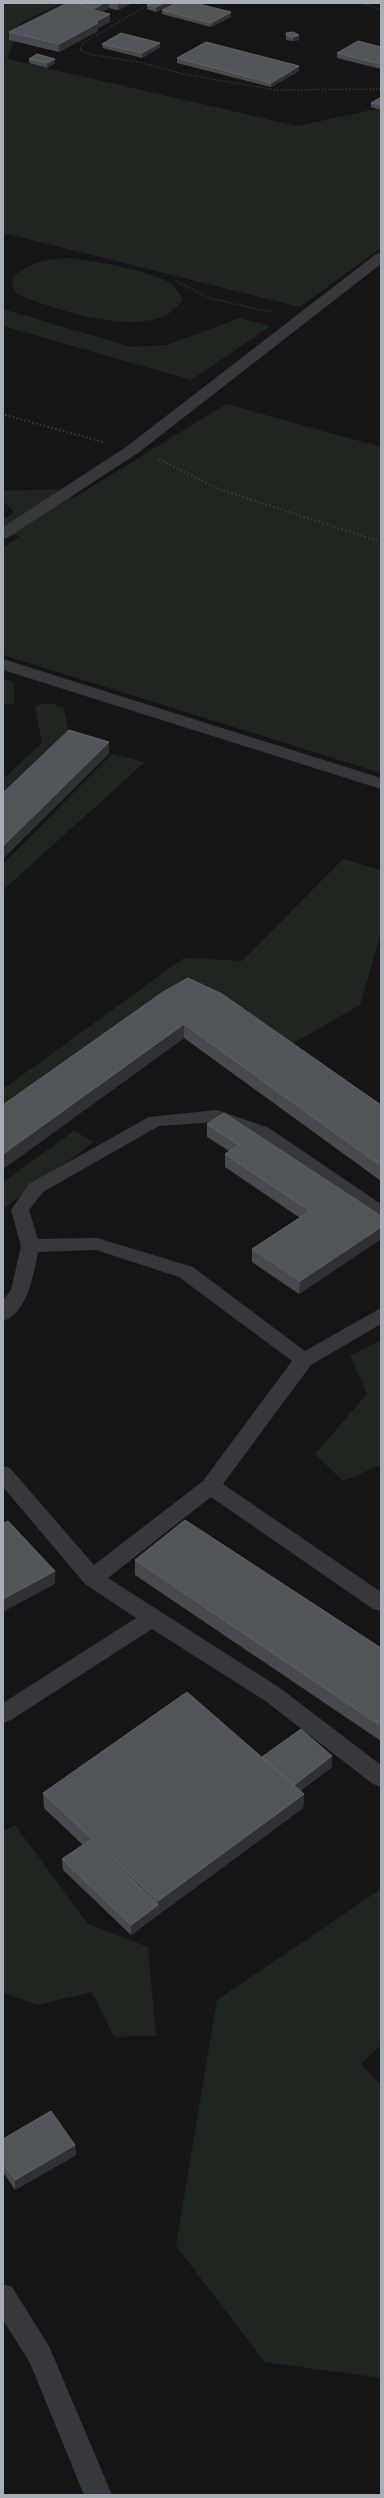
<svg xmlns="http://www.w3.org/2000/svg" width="384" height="2498" viewBox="0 0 384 2498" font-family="Roboto,sans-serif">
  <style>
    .green { fill: #1f261f }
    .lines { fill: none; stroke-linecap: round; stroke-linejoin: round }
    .path-far1 { stroke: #3c3f42; stroke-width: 1.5; stroke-dasharray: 1 2; stroke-linecap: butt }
    .path { stroke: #3c3f42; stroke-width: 2; stroke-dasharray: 1.5 2.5; stroke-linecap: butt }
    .lane { fill: #36383b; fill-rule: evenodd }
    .street { fill: #36383b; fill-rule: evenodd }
    .wall { fill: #484a4f }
    .shaded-wall { fill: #2f3134 }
    .building { fill: #52555a; stroke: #606368 }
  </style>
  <rect width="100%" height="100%" fill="#151517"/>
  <path class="green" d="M 3,3 L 63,3 L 21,23 L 7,59 L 297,126 L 381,108 L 381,248 L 300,307 L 8,234 L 3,236 Z
    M 71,258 C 94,261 153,271 171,284 C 176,288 179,294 183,299 C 156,346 55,309 16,294 L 12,283 L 14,276 C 34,261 46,259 71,258 Z
    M 3,309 L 131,347 L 167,345 L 240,318 L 271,326 L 191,380 L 3,326 Z
    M 226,404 L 381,447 L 381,773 L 3,655 L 3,547 L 20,537 L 8,533 L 3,529 L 3,520 L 14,512 L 4,502 L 3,491 L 55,489 L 72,499 Z
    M 3,679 L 14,682 L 14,704 L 3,704 Z
    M 49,703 L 63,707 L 70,737 L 3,801 L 3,779 L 42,743 L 35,706 Z
    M 112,754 L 145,762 L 3,890 L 3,864 Z
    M 343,859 L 381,870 L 381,932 L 360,1005 L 290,1045 L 189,984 L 3,1115 L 3,1089 L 184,958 L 242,961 Z
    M 74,1131 L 94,1142 L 3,1209 L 3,1182 Z
    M 381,1340 L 381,1465 L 343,1481 L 315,1454 L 367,1394 L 350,1356 Z
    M 15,1825 L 88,1924 L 148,1947 L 156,2036 L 114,2037 L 92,1992 L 37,2005 L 3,1992 L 3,1831 Z
    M 381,1889 L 381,2045 L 361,2064 L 381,2085 L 381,2378 L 265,2362 L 176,2246 L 217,2000 Z"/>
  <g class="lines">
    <path class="path-far1" d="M 151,3 L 83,43 L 80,50 L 88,54 L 143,63 L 183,74 L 276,90 L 381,89
      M 362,3 L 381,10
      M 176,281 L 209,298 L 271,312
      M 3,414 L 9,416"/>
    <path class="path" d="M 5,415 L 103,442
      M 159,459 L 216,488 L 381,542"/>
    <path class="lane" d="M 217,1110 L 269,1128 L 381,1204 L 381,1219 L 374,1217 L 257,1136 L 216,1122 L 159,1126 L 43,1192 L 29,1210 L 38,1239 L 97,1238 L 193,1267 L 305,1351 L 381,1308 L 381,1324 L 311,1365 L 223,1484 L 381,1592 L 381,1611 L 373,1609 L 211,1497 L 108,1578 L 280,1688 L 381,1765 L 381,1787 L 373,1784 L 264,1700 L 152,1629 L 11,1720 L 3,1723 L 3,1703 L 136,1618 L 85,1584 L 3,1487 L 3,1466 L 10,1468 L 94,1565 L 203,1481 L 292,1361 L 179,1277 L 96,1250 L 38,1252 C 34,1273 27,1314 3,1321 L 3,1300 L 11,1290 L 21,1246 L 11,1210 L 29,1184 L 149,1117 Z
      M 3,2284 L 12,2287 L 49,2346 L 112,2495 L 84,2495 L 30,2363 L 3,2320 Z"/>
    <path class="street" d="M 381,253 L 381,264 L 138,453 L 9,537 L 3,539 L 3,527 L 126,447 L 376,254 Z
      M 3,659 L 381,778 L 381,789 L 3,670 Z"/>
  </g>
  <path class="wall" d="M 77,3 L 132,3 L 118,10 L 109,8 L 102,12 L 110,22 L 98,28 L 98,31 L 59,52 L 9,40 L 9,32 Z
    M 151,3 L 173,3 L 156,12 L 147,9 L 147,5 Z
    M 162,10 L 231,12 L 231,17 L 211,27 L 162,14 Z
    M 286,35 L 299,35 L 299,40 L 293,41 L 286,40 Z
    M 160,43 L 160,47 L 142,58 L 103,48 L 102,44 Z
    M 381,47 L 381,69 L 337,58 L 337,53 Z
    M 177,58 L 299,71 L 271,87 L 177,63 Z
    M 29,59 L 55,63 L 47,68 L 29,63 Z
    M 381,97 L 381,110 L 371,107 L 371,103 Z
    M 163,992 L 381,1105 L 381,1181 L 184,1038 L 3,1169 L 3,1105 Z
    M 207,1124 L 381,1216 L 381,1239 L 299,1294 L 252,1262 L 252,1249 L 300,1218 L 225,1167 L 225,1154 L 229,1151 L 207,1137 Z
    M 135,1560 L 381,1648 L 381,1741 L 135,1575 Z
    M 262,1757 L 332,1767 L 300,1791 L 304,1794 L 303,1808 L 131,1935 L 63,1870 L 62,1859 L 83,1845 L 44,1808 L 43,1793 Z
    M 3,2139 L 75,2145 L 76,2155 L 15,2190 L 3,2172 Z"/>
  <path class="shaded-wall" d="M 104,3 L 109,3 L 109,8 L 92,17 L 92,10 Z
    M 118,3 L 132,3 L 118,10 Z
    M 164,3 L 173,3 L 156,12 L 156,7 Z
    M 231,12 L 231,17 L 211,27 L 211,23 Z
    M 110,14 L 110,22 L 98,28 L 98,31 L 59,52 L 59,44 L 95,22 Z
    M 299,35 L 299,40 L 293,41 L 293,37 Z
    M 160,43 L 160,47 L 142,58 L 142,53 Z
    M 55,59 L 55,63 L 47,68 L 47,63 Z
    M 299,66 L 299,71 L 271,87 L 271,83 Z
    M 109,742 L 109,754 L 3,859 L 3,846 Z
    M 184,1024 L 184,1038 L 3,1169 L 3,1154 Z
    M 381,1227 L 381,1239 L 299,1294 L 300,1281 Z
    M 55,1571 L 55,1584 L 3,1612 L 3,1599 Z
    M 332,1756 L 332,1767 L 291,1797 L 292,1787 Z
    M 304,1794 L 303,1808 L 158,1915 L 158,1901 Z
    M 158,1905 L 158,1915 L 131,1935 L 131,1925 Z
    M 75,2145 L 76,2155 L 15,2190 L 15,2180 Z"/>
  <path class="building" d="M 67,3 L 76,3 L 87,6 L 92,3 L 104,3 L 92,10 L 110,14 L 95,22 L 98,23 L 59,44 L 9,32 Z
    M 151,3 L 164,3 L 156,7 L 147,5 Z
    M 176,3 L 195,3 L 231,12 L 211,23 L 162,10 Z
    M 293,32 L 299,35 L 293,37 L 286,35 L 286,33 Z
    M 121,33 L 160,43 L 142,53 L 102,44 Z
    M 358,41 L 381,47 L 381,64 L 337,53 Z
    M 206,42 L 299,66 L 271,83 L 177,58 Z
    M 37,54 L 55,59 L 47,63 L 29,59 Z
    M 381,97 L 381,105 L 371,103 Z
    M 69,730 L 109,742 L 3,846 L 3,793 Z
    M 188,978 L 222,994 L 381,1105 L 381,1166 L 184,1024 L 3,1154 L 3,1105 L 163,992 Z
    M 224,1113 L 381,1216 L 381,1227 L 300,1281 L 252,1249 L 310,1211 L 225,1154 L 239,1145 L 207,1124 Z
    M 185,1520 L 381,1648 L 381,1726 L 135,1560 Z
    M 8,1521 L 55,1571 L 3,1599 L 3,1523 Z
    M 187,1692 L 304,1794 L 158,1901 L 43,1793 Z
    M 301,1729 L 332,1756 L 294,1785 L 262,1757 Z
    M 90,1840 L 158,1905 L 131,1925 L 62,1859 Z
    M 51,2111 L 75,2145 L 15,2180 L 3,2163 L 3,2139 Z"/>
  <rect width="384" height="2498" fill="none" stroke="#a7aeb6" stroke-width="8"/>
</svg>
